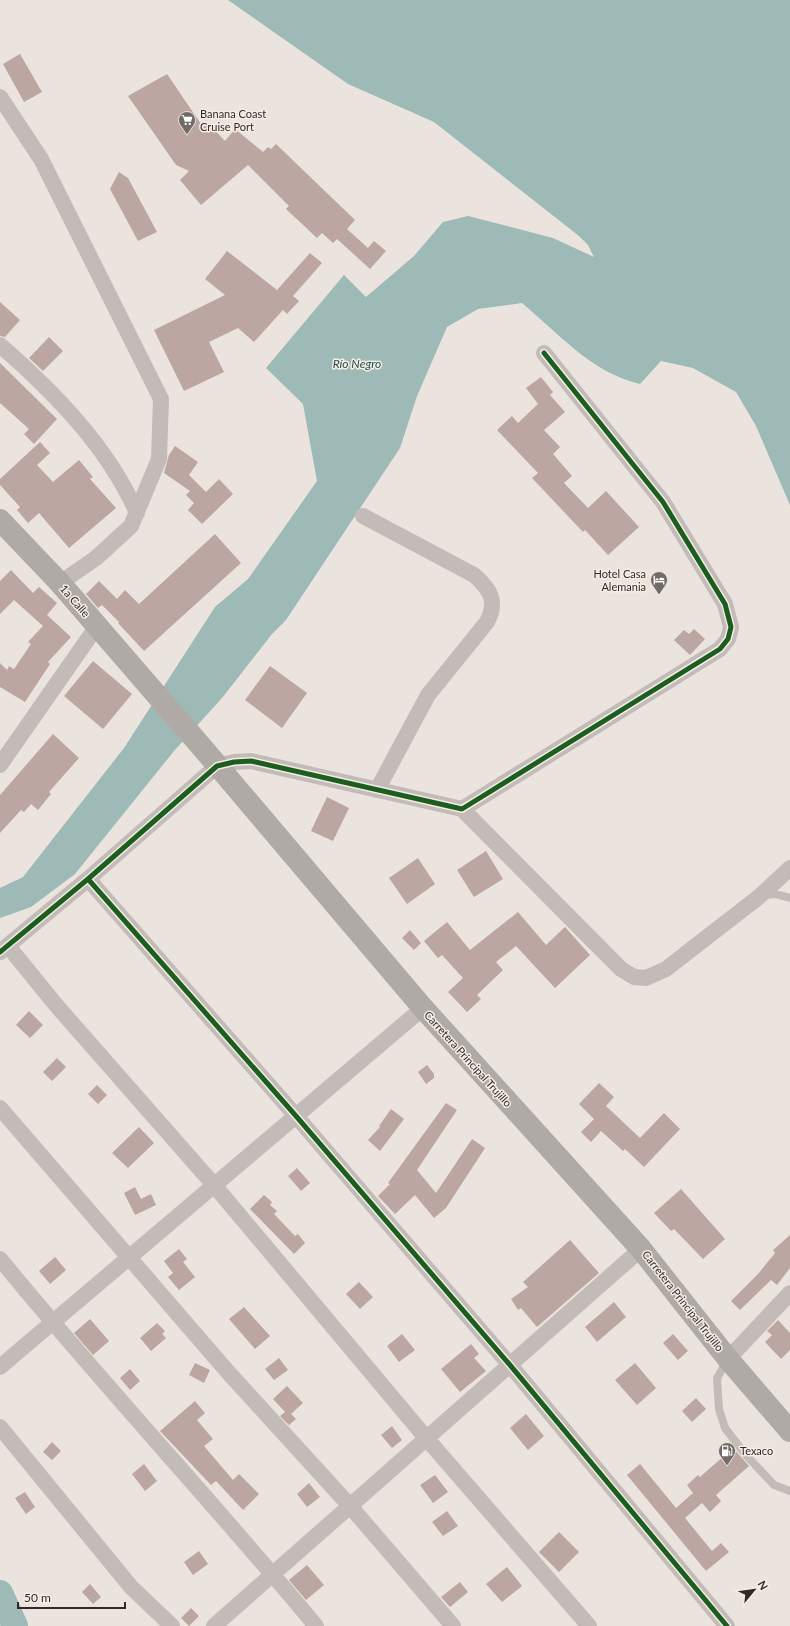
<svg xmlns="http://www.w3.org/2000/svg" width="790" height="1626" viewBox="0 0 790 1626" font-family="Lato,sans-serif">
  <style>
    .water { fill: #9dbab6 }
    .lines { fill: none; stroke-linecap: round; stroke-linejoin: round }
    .river { stroke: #9dbab6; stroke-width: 26 }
    .building { fill: #bca6a2 }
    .lane { stroke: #c2bbb7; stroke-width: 8 }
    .street { stroke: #c2bbb7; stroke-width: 16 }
    .primary { stroke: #b0aaa7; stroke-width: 22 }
    .cycleway-casing { stroke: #f6ede5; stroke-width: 8 }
    .cycleway { stroke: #1b5e20; stroke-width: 5 }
    .labels { text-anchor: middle; stroke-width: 3; stroke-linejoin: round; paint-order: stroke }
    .poi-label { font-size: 11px; fill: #322927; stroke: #f6ede5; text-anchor: start }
    .street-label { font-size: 11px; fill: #322927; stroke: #f6ede5 }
    .water-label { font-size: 12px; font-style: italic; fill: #214e4d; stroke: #f6ede5 }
  </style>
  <rect width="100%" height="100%" fill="#eae3de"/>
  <path class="water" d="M 228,0 L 790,0 L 790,505 L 756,426 L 736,392 L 693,368 L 661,361 L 640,384 C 592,373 558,333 522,303 L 478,309 L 447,327 L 417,396 L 400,448 L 286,620 L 272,634 L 222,698 L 174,751 L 75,874 L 31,907 L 0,918 L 0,888 L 23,877 L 124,748 L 215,607 L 248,579 L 317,481 L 303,404 L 266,368 L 344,275 L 366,297 L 414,256 L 443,222 L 468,216 L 553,238 L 594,257 L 588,245 L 579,236 L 434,122 L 348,84 Z"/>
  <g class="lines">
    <path class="river" d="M 0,1593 L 15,1626"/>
  </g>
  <path class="building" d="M 20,54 L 42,92 L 24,102 L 3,64 Z
    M 167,74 L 203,127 L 209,124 L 225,141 L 235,129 L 263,152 L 268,147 L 271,149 L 276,144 L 355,220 L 347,229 L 368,248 L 374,241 L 386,251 L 370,269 L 337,239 L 333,243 L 322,233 L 317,238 L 286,209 L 289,206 L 248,165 L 201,205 L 180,180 L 189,171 L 176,165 L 128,96 Z
    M 119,172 L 128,178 L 157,232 L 138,241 L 110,189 Z
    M 227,251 L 277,290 L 310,253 L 322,263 L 293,296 L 299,301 L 287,314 L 283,310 L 254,342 L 238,328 L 209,342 L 224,372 L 184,391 L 154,330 L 225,295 L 205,279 Z
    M 0,302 L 20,320 L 5,337 L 0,336 Z
    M 49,337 L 63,351 L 43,371 L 29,358 Z
    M 0,363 L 57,419 L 34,444 L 24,434 L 29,429 L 0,403 Z
    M 541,377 L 553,392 L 550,395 L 565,412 L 544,430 L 560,447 L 553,454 L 572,476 L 564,483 L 588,508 L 606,491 L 639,527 L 608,555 L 585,530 L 583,532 L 532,478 L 538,473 L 497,430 L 512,416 L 518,423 L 538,404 L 526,388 Z
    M 40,442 L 50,453 L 37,465 L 53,482 L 79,460 L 93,477 L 90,479 L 116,508 L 69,548 L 39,513 L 28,523 L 17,510 L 20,507 L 0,485 L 0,479 Z
    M 175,446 L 198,462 L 189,475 L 206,492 L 219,479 L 233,494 L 202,524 L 188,510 L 194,503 L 186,495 L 190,491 L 164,473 L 169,455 Z
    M 215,534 L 241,563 L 144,651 L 118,623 L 119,622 L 102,605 L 98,608 L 86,594 L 99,581 L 117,599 L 125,590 L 139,604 Z
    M 11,570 L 33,593 L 39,587 L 57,603 L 47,615 L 71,637 L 48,662 L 50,664 L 25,702 L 0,687 L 0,663 L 7,670 L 9,666 L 14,669 L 31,644 L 28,642 L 43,626 L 14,600 L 0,614 L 0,581 Z
    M 694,629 L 705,639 L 690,655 L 674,640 L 684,630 L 689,634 Z
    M 93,661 L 132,694 L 103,729 L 64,696 Z
    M 270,666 L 307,693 L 282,728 L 245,700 Z
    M 53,734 L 79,758 L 49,792 L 51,794 L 38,810 L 31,804 L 24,812 L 21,810 L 0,833 L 0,795 Z
    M 327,797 L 349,808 L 333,841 L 311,831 Z
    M 486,851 L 503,879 L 474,897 L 457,870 Z
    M 418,858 L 435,884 L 407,904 L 389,878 Z
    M 518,912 L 546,945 L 565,927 L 590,955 L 555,988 L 516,946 L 496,962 L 503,970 L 477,995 L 481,999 L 467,1012 L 448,992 L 463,978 L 442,955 L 438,958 L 424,941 L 447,922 L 470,950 Z
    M 410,930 L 421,943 L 414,950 L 402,938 Z
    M 29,1011 L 43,1025 L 30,1038 L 16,1025 Z
    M 57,1058 L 66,1067 L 52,1081 L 43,1072 Z
    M 427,1065 L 434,1074 L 434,1078 L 426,1084 L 418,1072 Z
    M 599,1083 L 614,1097 L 606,1106 L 640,1138 L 664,1113 L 680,1129 L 644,1167 L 625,1149 L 623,1151 L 601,1131 L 591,1142 L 581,1132 L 594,1119 L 579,1104 Z
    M 97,1085 L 107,1095 L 98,1104 L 88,1094 Z
    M 446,1103 L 457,1110 L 417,1170 L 436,1193 L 472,1139 L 485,1148 L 446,1208 L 434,1218 L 415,1195 L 395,1214 L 378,1196 L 390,1184 L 388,1183 Z
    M 391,1109 L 404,1119 L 380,1151 L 368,1140 L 380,1127 L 379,1126 Z
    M 139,1127 L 154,1143 L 128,1168 L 112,1153 Z
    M 297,1168 L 310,1183 L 301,1191 L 288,1176 Z
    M 135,1187 L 141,1199 L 151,1194 L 156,1205 L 135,1215 L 124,1193 Z
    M 681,1189 L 725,1239 L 703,1259 L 674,1229 L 671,1231 L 654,1213 Z
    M 264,1195 L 272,1202 L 270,1205 L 277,1211 L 274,1214 L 295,1236 L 298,1234 L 305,1243 L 294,1254 L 250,1209 Z
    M 790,1235 L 790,1268 L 777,1285 L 771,1280 L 740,1310 L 731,1301 L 758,1274 L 775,1253 L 773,1250 Z
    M 570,1240 L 599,1273 L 537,1327 L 521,1308 L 518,1310 L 511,1299 L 528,1287 L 523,1282 Z
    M 179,1249 L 187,1259 L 183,1262 L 195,1277 L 179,1290 L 168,1277 L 173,1273 L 164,1261 Z
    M 55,1257 L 66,1270 L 50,1284 L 39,1271 Z
    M 359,1282 L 373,1297 L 360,1309 L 346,1294 Z
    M 614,1302 L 626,1317 L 597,1342 L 585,1327 Z
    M 244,1307 L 270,1336 L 255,1349 L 229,1319 Z
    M 90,1319 L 109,1341 L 93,1355 L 74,1333 Z
    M 778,1320 L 790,1333 L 790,1350 L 781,1359 L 765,1342 L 772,1335 L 767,1331 Z
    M 157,1323 L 165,1331 L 162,1334 L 166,1338 L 151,1351 L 140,1338 Z
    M 402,1334 L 415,1350 L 399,1362 L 387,1346 Z
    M 673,1334 L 688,1351 L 678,1360 L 663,1343 Z
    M 471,1344 L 479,1354 L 474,1358 L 486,1371 L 460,1392 L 441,1369 Z
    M 279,1358 L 288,1370 L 274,1380 L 265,1369 Z
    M 195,1363 L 210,1370 L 204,1383 L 189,1375 Z
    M 635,1363 L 656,1388 L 637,1405 L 615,1380 Z
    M 130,1369 L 140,1381 L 130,1390 L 120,1378 Z
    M 287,1386 L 303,1403 L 291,1414 L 296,1419 L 289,1425 L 280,1416 L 285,1412 L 273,1399 Z
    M 696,1398 L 706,1409 L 692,1422 L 682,1411 Z
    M 195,1401 L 205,1413 L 197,1420 L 213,1439 L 204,1446 L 233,1480 L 239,1474 L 259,1494 L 243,1510 L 216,1481 L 211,1485 L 160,1431 Z
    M 526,1414 L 544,1436 L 528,1450 L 510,1428 Z
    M 392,1426 L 402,1440 L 392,1448 L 381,1435 Z
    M 52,1442 L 61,1451 L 52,1460 L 43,1452 Z
    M 733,1448 L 749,1466 L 716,1495 L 721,1501 L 710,1512 L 702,1503 L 685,1518 L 712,1551 L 721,1543 L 729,1552 L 706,1571 L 627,1475 L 640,1464 L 676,1508 L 693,1493 L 687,1485 L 698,1475 L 700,1477 Z
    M 144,1464 L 157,1481 L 145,1491 L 132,1474 Z
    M 435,1475 L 448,1492 L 433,1503 L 420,1485 Z
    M 309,1483 L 320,1497 L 307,1507 L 297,1494 Z
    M 25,1492 L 35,1507 L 26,1514 L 15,1498 Z
    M 447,1511 L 458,1526 L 443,1536 L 432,1522 Z
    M 559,1532 L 579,1552 L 559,1572 L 539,1552 Z
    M 199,1551 L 208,1564 L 193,1575 L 184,1562 Z
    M 307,1565 L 324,1585 L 306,1600 L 289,1580 Z
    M 507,1567 L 522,1586 L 502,1602 L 486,1584 Z
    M 460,1582 L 468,1592 L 450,1607 L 441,1597 Z
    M 90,1584 L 101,1597 L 93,1604 L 82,1592 Z
    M 191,1608 L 199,1616 L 189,1626 L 181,1618 Z"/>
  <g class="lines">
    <path class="lane" d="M 764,895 L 775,894 L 790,898
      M 727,1361 L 717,1378 L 719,1409 L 725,1428 L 745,1454 L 774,1485 L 790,1491"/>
    <path class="street" d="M 0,97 L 41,159 L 161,399 L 159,459 L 131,526 L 96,558 L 60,583
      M 0,345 C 54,392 108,447 137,513
      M 363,516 L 474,575 C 490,589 498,601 487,622 L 428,695 L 377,790
      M 0,765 L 97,626
      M 462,809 L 621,969 L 634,977 L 646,978 L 666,969 L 760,896 L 790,868
      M 88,879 L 296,1116 L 510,1365 L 727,1626
      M 8,946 L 56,1005 L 214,1185 L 427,1439 L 589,1626
      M 0,952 L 88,879 L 217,766 L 234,762 L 251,761 L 462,809 L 720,649 L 728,639 L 731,627 L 725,604 L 663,502 L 544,353
      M 0,1108 L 227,1371 L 350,1506 L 453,1626
      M 0,1259 C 102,1384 213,1502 316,1626
      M 728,1359 L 790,1293
      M 0,1367 L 423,1008
      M 0,1427 L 131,1587 L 172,1626
      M 214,1626 L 641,1249"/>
    <path class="primary" d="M 0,520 L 60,583 L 206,752 L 423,1008 L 641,1249 L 728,1359 L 790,1431"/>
    <defs>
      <path id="cycleway" d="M 88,879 L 296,1116 L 510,1365 L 727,1626
        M 0,952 L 88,879 L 217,766 L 234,762 L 251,761 L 462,809 L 720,649 L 728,639 L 731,627 L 725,604 L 663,502 L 544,353"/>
    </defs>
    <use href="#cycleway" class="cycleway-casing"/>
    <use href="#cycleway" class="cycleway"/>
  </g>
  <defs>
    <symbol id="supermarket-pin" viewBox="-11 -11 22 30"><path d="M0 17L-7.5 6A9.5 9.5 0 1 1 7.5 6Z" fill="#726a67" stroke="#f6ede5"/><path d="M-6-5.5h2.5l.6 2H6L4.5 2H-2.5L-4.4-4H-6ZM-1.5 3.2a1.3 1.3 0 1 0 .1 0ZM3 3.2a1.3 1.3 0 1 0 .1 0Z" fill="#fff"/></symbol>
    <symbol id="hotel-pin" viewBox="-11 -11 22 30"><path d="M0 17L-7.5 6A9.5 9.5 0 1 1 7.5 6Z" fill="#726a67" stroke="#f6ede5"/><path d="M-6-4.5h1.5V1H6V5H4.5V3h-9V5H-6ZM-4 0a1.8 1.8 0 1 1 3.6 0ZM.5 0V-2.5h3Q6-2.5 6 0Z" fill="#fff"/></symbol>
    <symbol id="fuel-pin" viewBox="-11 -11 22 30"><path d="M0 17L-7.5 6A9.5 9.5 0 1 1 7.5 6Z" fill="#726a67" stroke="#f6ede5"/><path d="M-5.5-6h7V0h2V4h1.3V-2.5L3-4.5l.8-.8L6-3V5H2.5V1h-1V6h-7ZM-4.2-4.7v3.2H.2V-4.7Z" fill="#fff"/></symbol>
  </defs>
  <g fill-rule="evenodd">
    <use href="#supermarket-pin" x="177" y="110" width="20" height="27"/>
    <use href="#hotel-pin" x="649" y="570" width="20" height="27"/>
    <use href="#fuel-pin" x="717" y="1441" width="20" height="27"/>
  </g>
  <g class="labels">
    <g class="poi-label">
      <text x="200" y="118">Banana Coast<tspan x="200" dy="13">Cruise Port</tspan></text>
      <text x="646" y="578" text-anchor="end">Hotel Casa<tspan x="646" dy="13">Alemania</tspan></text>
      <text x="740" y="1455">Texaco</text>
    </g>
    <g class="street-label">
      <text transform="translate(75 601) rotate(49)" y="4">1a Calle</text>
      <text transform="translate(468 1059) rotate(48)" y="4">Carretera Principal Trujillo</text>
      <text transform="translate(683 1301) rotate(52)" y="4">Carretera Principal Trujillo</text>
    </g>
    <g class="water-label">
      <text x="357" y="368">Río Negro</text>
    </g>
  </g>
  <g transform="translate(754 1590) rotate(61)" stroke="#f6ede5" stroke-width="3" paint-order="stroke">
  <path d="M0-3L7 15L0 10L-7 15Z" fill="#322927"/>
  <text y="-6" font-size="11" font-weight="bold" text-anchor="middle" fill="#322927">N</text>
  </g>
  <path d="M18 1602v6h107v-6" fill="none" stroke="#322927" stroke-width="2"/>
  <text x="24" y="1602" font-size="12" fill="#322927" stroke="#f6ede5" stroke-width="3" paint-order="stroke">50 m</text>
</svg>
